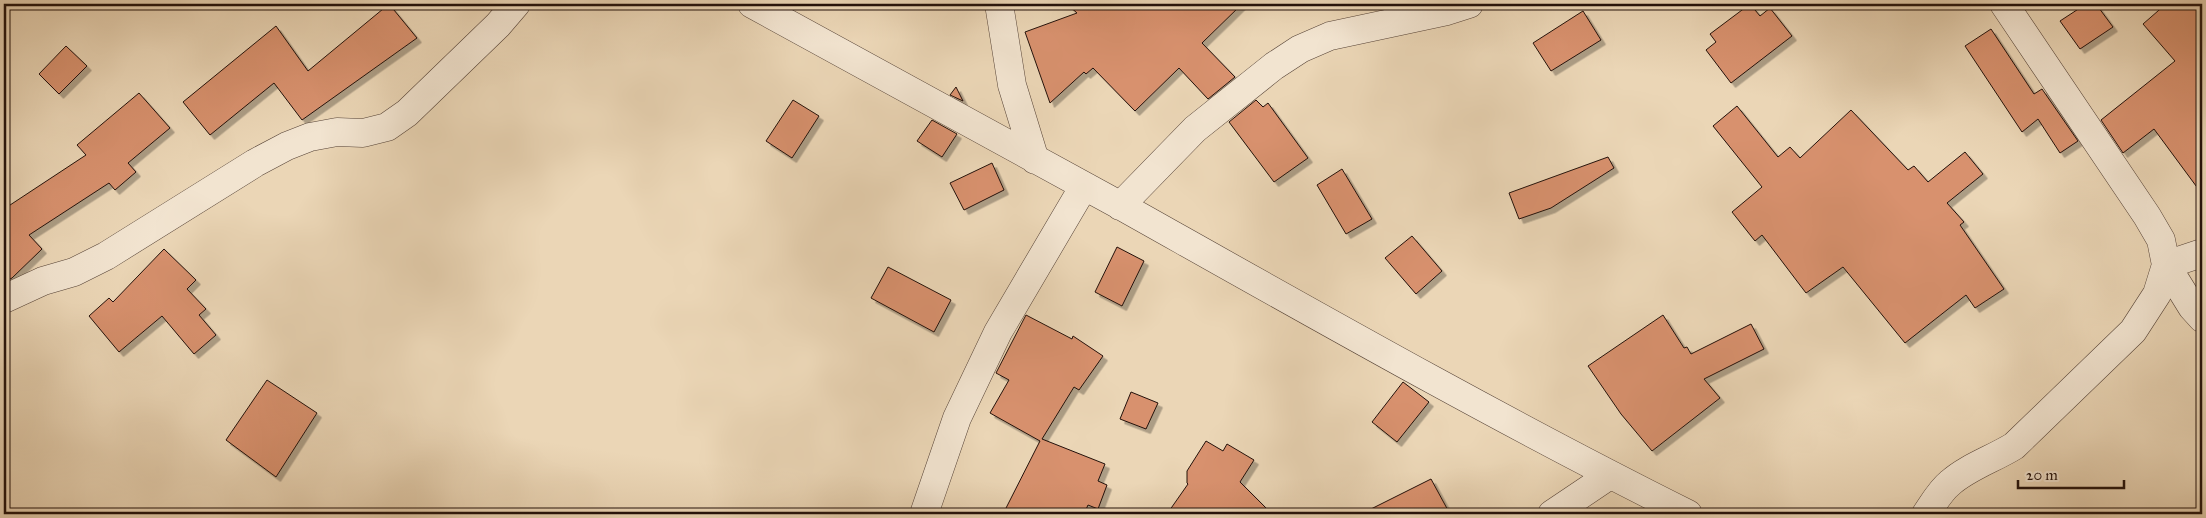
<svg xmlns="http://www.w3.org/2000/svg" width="2206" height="518" viewBox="0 0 2206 518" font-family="'IM FELL Great Primer',serif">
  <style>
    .building { fill: #d8916e; stroke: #23110b; filter: url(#shadow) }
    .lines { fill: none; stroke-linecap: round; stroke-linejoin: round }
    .street-casing { stroke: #554236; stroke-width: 29 }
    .street { stroke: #f2e4d0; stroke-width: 28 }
  </style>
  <defs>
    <filter id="shadow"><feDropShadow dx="4.5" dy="4.5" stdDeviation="0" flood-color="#0004"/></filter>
  </defs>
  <rect width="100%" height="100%" fill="#ebd6b6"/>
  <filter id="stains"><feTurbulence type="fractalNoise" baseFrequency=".004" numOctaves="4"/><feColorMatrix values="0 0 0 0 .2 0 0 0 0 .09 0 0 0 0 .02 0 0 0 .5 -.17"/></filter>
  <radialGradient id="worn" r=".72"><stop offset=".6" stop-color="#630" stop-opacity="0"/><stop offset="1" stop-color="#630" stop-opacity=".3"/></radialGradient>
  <path class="building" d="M 389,4 L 417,38 L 302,120 L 274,83 L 210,135 L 183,102 L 276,26 L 308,71 Z
    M 1067,4 L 1242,4 L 1202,43 L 1235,77 L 1208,99 L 1179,68 L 1135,111 L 1093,68 L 1086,74 L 1084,72 L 1050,103 L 1025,32 L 1077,13 Z
    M 1750,4 L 1760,16 L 1770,8 L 1792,36 L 1731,83 L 1706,50 L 1716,42 L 1710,34 Z
    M 2086,4 L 2096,4 L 2113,27 L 2080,49 L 2060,21 Z
    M 2166,4 L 2194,4 L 2202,13 L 2202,194 L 2154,129 L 2123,153 L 2101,120 L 2175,61 L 2143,24 Z
    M 1583,11 L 1601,40 L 1551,71 L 1533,43 Z
    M 1991,29 L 2034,94 L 2042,89 L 2078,141 L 2060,153 L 2038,119 L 2022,132 L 1965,46 Z
    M 66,46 L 87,66 L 59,94 L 39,74 Z
    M 956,87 L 963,101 L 950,95 Z
    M 139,93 L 170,128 L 128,163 L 136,172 L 115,190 L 109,183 L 29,235 L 42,249 L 12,278 L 4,282 L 4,209 L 86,155 L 77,145 Z
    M 793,100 L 819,116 L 792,158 L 766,141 Z
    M 1256,100 L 1263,107 L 1268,103 L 1308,158 L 1274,182 L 1229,122 Z
    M 1737,106 L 1778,157 L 1790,147 L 1800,158 L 1851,110 L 1908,170 L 1914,166 L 1928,182 L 1965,152 L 1983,174 L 1947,203 L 1964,222 L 1960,225 L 2004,289 L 1975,308 L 1966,295 L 1905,343 L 1843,267 L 1806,293 L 1762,235 L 1755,241 L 1732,212 L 1762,187 L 1713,126 Z
    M 932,120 L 957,134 L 942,157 L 917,141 Z
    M 1608,157 L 1614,168 L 1551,208 L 1519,219 L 1509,193 Z
    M 992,163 L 1004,190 L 964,210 L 950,183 Z
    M 1342,169 L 1372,219 L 1346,234 L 1317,185 Z
    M 1412,236 L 1442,271 L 1416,294 L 1385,258 Z
    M 1117,247 L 1144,261 L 1122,306 L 1095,292 Z
    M 164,249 L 196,280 L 187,289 L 206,309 L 199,315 L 216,335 L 194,354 L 162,316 L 119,352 L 89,316 L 109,298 L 113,302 Z
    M 888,267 L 951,300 L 934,332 L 871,298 Z
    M 1026,315 L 1072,339 L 1073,336 L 1103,356 L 1079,390 L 1074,387 L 1042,439 L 1105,464 L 1098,481 L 1107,485 L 1098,509 L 1088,505 L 1084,514 L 1003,514 L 1040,441 L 990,413 L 1009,380 L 996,373 Z
    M 1663,315 L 1684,348 L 1687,347 L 1691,354 L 1751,324 L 1764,349 L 1704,379 L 1720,398 L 1652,451 L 1621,414 L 1588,366 Z
    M 267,380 L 317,413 L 276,477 L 226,440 Z
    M 1403,382 L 1429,402 L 1397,442 L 1372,422 Z
    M 1131,392 L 1158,403 L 1146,429 L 1120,419 Z
    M 1206,441 L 1223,451 L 1227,444 L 1254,460 L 1240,482 L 1272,514 L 1167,514 L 1188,484 L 1187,483 L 1187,471 Z
    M 1431,479 L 1450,514 L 1361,514 Z"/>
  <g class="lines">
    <defs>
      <path id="street" d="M 752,4 C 876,72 1000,139 1123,207 C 1310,312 1496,418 1688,514
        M 999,4 L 1012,85 L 1035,160
        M 1120,206 L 1195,129 L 1274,66 L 1300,49 L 1330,36 L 1447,11 L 1469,4
        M 2202,253 L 2166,265 L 2192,307 L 2202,318
        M 4,299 L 43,281 L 74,272 L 106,256 L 255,163 L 287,146 L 310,137 L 337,132 L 363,133 L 387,127 L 407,113 L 498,25 L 516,4
        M 924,514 L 957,418 L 998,332 L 1084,186
        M 1552,514 L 1610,475
        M 1926,514 C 1933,504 1940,491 1950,483 C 1968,467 1993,459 2014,446 L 2133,331 L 2157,294 L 2166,265 L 2161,240 L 2147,216 L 2004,4"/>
    </defs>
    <use href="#street" class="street-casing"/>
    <use href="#street" class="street"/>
  </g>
  <rect width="2206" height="518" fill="none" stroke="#ebd6b6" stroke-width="20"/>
  <rect x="5" y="5" width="2196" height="508" fill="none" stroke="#23110b" stroke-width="2.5"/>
  <rect x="10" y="10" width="2186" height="498" fill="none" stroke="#23110b"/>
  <path d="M2018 480v8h106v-8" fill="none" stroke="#23110b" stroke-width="2.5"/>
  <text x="2026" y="480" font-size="15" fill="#23110b" stroke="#f2e4d0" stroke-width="4" paint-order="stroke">20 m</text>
  <rect width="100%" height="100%" filter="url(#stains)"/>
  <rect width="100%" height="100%" fill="url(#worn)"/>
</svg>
